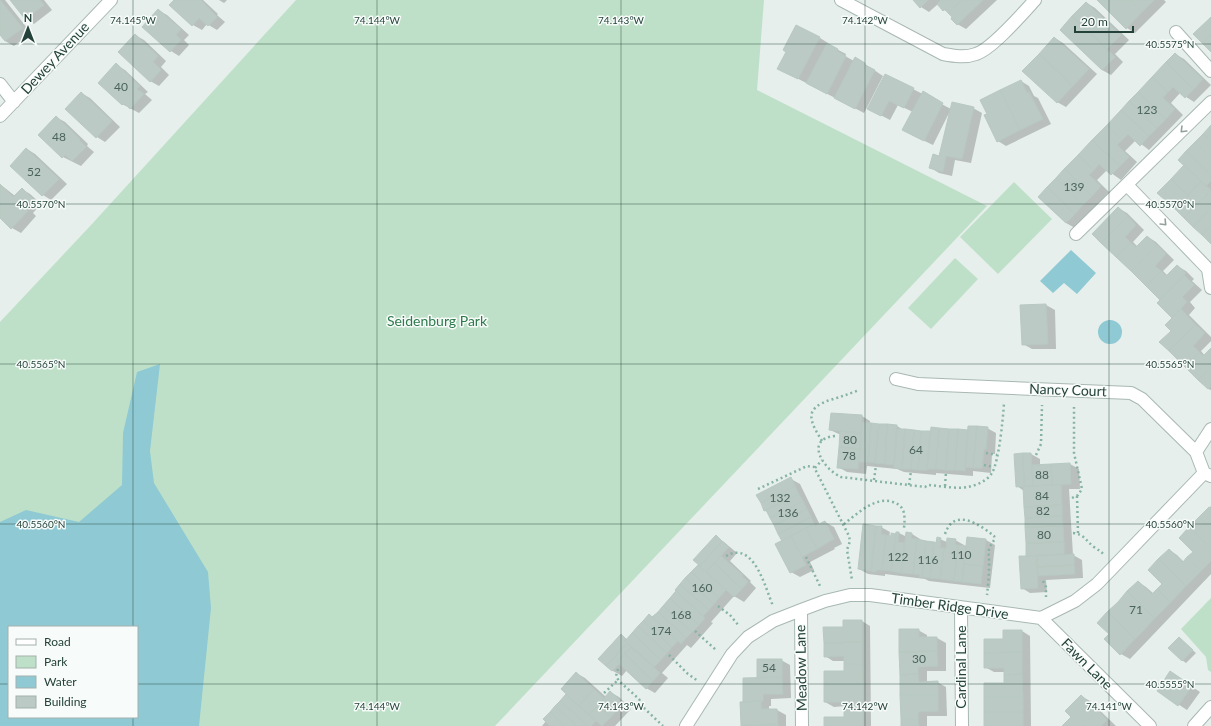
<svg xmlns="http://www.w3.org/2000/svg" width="1211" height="726" viewBox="0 0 1211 726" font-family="Lato,sans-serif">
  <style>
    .green { fill: #bfe0c8; fill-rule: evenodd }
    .water { fill: #8ec9d4; fill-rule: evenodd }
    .shadow { fill: #0003 }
    .building { fill: #bbcac4; stroke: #b8c9c2 }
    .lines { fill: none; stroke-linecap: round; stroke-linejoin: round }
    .street-casing { stroke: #a8b8b2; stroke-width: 14 }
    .path { stroke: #86b3a5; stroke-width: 2.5; stroke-dasharray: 2 3; stroke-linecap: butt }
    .street { stroke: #fff; stroke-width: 12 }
    .oneway { stroke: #92a09c }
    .ticks { fill: none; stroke: #24423a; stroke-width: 1; stroke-opacity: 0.45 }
    .labels { text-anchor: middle; stroke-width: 3; stroke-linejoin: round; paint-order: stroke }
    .number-label { font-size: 12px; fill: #4a645c }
    .street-label { font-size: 14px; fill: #24423a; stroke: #f7fbf9 }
    .park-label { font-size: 14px; fill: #2d7a4b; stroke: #f7fbf9 }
    .ticks-label { font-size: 10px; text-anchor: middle; fill: #24423a; stroke: #f7fbf9; stroke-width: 3; stroke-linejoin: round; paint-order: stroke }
  </style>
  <rect width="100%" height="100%" fill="#e6efeb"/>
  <path class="green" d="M 296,0 L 764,0 L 757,90 L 987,206 L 495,726 L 0,726 L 0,322 L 92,224 ZM 9,627 L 137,627 L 137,717 L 9,717 Z
    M 1014,182 L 1052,219 L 998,274 L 960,237 Z
    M 955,258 L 978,279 L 931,329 L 908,308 Z
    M 1211,598 L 1211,672 L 1208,670 L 1206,657 L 1181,629 Z"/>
  <path class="water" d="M 1071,250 L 1096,273 L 1077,294 L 1064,283 L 1053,293 L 1040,281 Z
    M1098 332a12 12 0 1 1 24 0a12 12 0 1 1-24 0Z
    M 160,364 L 150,451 L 154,483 L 208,572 L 211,608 L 199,726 L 0,726 L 0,522 L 26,510 L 79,522 L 122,485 L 123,433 L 137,372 ZM 9,627 L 137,627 L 137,717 L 9,717 Z"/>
  <path class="shadow" d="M 0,0 L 5,0 L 31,33 L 14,46 L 5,41 L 0,34 Z
    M 11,0 L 44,0 L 52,10 L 34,24 L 26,18 Z
    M 175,0 L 203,0 L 218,14 L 217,15 L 225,22 L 217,30 L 207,24 L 202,30 L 193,25 L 171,5 Z
    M 219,0 L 227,0 L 224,3 Z
    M 914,0 L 997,0 L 966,29 L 957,24 L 951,14 L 944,10 L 938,4 L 929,12 L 921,7 Z
    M 1098,0 L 1164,0 L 1166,2 L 1135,33 L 1127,28 Z
    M 1087,3 L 1095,8 L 1129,40 L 1115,54 L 1123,62 L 1111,75 L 1102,70 L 1061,30 Z
    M 158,10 L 167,15 L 189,35 L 184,40 L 189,45 L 179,56 L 171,51 Z
    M 135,35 L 144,40 L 166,61 L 161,67 L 169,75 L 159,86 L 150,81 Z
    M 820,38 L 828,43 L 827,44 L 846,54 L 845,56 L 854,61 L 855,59 L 865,64 L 883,76 L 864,113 L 787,73 Z
    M 1055,38 L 1063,43 L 1097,74 L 1066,107 L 1057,102 Z
    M 1175,54 L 1184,59 L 1211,85 L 1194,102 L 1180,93 L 1171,103 L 1183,115 L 1149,150 L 1136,140 L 1125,151 L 1137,162 L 1121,180 L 1107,170 L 1097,180 L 1109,192 L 1075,228 L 1066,223 L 1039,197 Z
    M 116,65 L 125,70 L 148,92 L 145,94 L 152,100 L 139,113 L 122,104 Z
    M 1021,81 L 1029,86 L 1034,96 L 1038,98 L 1051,124 L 1006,146 L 998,141 L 988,114 Z
    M 913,89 L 951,109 L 973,108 L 982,113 L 971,163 L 955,160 L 952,176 L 939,173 L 931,168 L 940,157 L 949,113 L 933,145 L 912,135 L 913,112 L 898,105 L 890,120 L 869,109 Z
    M 81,93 L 90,98 L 120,127 L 105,142 L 97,137 Z
    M 56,117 L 65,122 L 88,144 L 87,146 L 94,152 L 81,166 L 63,157 Z
    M 1211,127 L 1211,243 L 1185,165 Z
    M 27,149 L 35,154 L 67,184 L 51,200 L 43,195 L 11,166 Z
    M 0,184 L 15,196 L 22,189 L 30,194 L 41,204 L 33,213 L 36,216 L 21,233 L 12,228 L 0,216 Z
    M 1118,208 L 1127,213 L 1144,230 L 1133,242 L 1138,247 L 1148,237 L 1156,242 L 1174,260 L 1163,271 L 1168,276 L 1177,266 L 1186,271 L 1194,279 L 1192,281 L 1202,290 L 1190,302 L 1195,308 L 1189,315 L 1211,337 L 1211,341 L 1201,351 L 1205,356 L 1211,350 L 1211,390 L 1208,389 L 1172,331 L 1174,318 L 1158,303 L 1161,300 L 1093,234 Z
    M 1046,305 L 1055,310 L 1056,349 L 1032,349 L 1023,344 L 1022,306 Z
    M 862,416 L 870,421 L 870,424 L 897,426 L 905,431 L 914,431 L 931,432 L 969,431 L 987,428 L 996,433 L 995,454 L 992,454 L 991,473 L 973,471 L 973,476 L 936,473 L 936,475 L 904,472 L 897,469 L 867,466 L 866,474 L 847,472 L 838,467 L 841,435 L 830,430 Z
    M 1031,454 L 1040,459 L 1040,465 L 1070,464 L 1079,469 L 1080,489 L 1069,489 L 1073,555 L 1082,560 L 1083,578 L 1046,580 L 1047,592 L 1030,593 L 1022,588 L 1027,557 L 1026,528 L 1024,491 L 1017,486 Z
    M 791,479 L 800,484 L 820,525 L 825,522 L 834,527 L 842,544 L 834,548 L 835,549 L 810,562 L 814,570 L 800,577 L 791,572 L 783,541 L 768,512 L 765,511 L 758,496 Z
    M 1211,506 L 1211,574 L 1130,659 L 1121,654 L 1110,634 L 1138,582 L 1146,587 L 1154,594 L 1163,584 L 1169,550 L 1177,555 L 1184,562 L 1194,552 L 1180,538 Z
    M 881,527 L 890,532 L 889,537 L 899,533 L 907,537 L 912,534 L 920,539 L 920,540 L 937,544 L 937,538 L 947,542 L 955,540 L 964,545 L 964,547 L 967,547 L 968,538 L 986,540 L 995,545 L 990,588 L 929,581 L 925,579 L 885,574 L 885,576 L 868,574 L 859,569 Z
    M 716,537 L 724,542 L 737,553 L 730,561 L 751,581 L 750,582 L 756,588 L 744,602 L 734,596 L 711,622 L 713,623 L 691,648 L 687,645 L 662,673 L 668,678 L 655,693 L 646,688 L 627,670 L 622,676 L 613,671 L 600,659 L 621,636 L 627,639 L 653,618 L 699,564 Z
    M 862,621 L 870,626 L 871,726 L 825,726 L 845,718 L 845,706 L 834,707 L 825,702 L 846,672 L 845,661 L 833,661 L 825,656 L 844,628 Z
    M 918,630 L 927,635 L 927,638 L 937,638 L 946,643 L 946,671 L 927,671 L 927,682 L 937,682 L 946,687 L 947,716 L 927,716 L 927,726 L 902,726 Z
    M 1022,631 L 1030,636 L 1031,726 L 985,726 L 1005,684 L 1005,672 L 994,672 L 985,667 L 1004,640 Z
    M 1179,638 L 1196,653 L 1186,663 L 1182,660 Z
    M 781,660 L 790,665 L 791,698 L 771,699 L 771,706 L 769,706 L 769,710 L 777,710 L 786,715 L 786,726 L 742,726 L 744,703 Z
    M 576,673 L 585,678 L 606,697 L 610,692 L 619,697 L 631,709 L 615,726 L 542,726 L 546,721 L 544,719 L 567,694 Z
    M 1179,678 L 1200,692 L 1187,710 L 1158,691 Z
    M 1081,696 L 1090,701 L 1116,726 L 1063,726 L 1072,716 Z"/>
  <path class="building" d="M 0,0 L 23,28 L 5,41 L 0,35 Z
    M 10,0 L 40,0 L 44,5 L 25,19 Z
    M 174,0 L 201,0 L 217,17 L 208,26 L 199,18 L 192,26 L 169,5 Z
    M 913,0 L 928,0 L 920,8 Z
    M 941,0 L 962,0 L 948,13 L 945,9 L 943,11 L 937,4 Z
    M 962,0 L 983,0 L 957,25 L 951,19 L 952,17 L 948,13 Z
    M 1097,0 L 1130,0 L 1142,12 L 1126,29 Z
    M 1130,0 L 1154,0 L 1142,12 Z
    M 1086,2 L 1121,35 L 1107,49 L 1072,16 Z
    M 158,9 L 181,29 L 176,35 L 181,40 L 170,52 L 142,27 Z
    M 1072,16 L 1115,57 L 1102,70 L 1060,30 Z
    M 1211,17 L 1211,35 L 1202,43 L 1193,34 Z
    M 796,25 L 820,37 L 798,79 L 777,69 L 786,52 L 783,50 Z
    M 135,34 L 158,56 L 153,62 L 161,70 L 150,82 L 118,52 Z
    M 1211,35 L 1211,52 L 1202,43 Z
    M 1054,37 L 1089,69 L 1073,86 L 1039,54 Z
    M 827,43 L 838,49 L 837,51 L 846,56 L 827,94 L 806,83 Z
    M 1175,53 L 1203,79 L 1194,89 L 1166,62 Z
    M 1039,54 L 1073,86 L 1057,103 L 1022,71 Z
    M 855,57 L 865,63 L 865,65 L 875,70 L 855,109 L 834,98 Z
    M 1166,62 L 1194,89 L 1185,98 L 1173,87 L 1168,92 L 1152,77 Z
    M 116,63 L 140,86 L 137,89 L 144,94 L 130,109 L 124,103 L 122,105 L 98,83 Z
    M 885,74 L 914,88 L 904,108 L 889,101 L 881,116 L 867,109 Z
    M 1152,77 L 1168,92 L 1163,98 L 1175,109 L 1166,119 L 1138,92 Z
    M 1021,80 L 1027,93 L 1029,92 L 1043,119 L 1020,130 L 1000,90 Z
    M 1000,90 L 1020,130 L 997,142 L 984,115 L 987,114 L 980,100 Z
    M 923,91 L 943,103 L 924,141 L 902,130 Z
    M 81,92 L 112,121 L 96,138 L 65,109 Z
    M 1138,92 L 1166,119 L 1157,128 L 1129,101 Z
    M 1129,101 L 1157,128 L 1149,136 L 1121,110 Z
    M 952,102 L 974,107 L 962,159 L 946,156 L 943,172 L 929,168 L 933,154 L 939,156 Z
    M 1121,110 L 1149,136 L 1140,146 L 1128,134 L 1122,140 L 1107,125 Z
    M 56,116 L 80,139 L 79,140 L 86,147 L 72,161 L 65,155 L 62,158 L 38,135 Z
    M 1107,125 L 1122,140 L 1117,145 L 1129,157 L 1120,166 L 1092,140 Z
    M 1211,125 L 1211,141 L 1203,134 Z
    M 1203,134 L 1211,141 L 1211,158 L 1195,142 Z
    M 1092,140 L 1120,166 L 1111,175 L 1099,164 L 1094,170 L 1078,155 Z
    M 1195,142 L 1211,158 L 1211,175 L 1186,151 Z
    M 26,148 L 59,179 L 42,196 L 10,166 Z
    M 1186,151 L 1211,175 L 1211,181 L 1206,186 L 1178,160 Z
    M 1078,155 L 1094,170 L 1089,175 L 1101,186 L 1092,196 L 1064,169 Z
    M 1184,165 L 1201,181 L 1188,195 L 1171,179 Z
    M 1064,169 L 1092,196 L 1083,205 L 1056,178 Z
    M 1056,178 L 1083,205 L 1075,214 L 1047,187 Z
    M 1171,179 L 1188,195 L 1175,209 L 1157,193 Z
    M 1201,181 L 1211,190 L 1184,218 L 1175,209 Z
    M 0,184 L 13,197 L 22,188 L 33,199 L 25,208 L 28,211 L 11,229 L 0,218 Z
    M 1047,187 L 1075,214 L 1066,223 L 1038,197 Z
    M 1211,190 L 1211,208 L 1193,227 L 1184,218 Z
    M 1118,207 L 1128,216 L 1101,243 L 1092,234 Z
    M 1211,208 L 1211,225 L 1202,235 L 1193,227 Z
    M 1128,216 L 1136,225 L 1125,237 L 1131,243 L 1116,257 L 1101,243 Z
    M 1211,225 L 1211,244 L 1202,235 Z
    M 1147,236 L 1157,245 L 1131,271 L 1116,257 L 1131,243 L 1136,247 Z
    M 1157,245 L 1166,254 L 1155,266 L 1161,271 L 1146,286 L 1131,271 Z
    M 1177,265 L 1186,273 L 1160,300 L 1146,286 L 1161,271 L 1166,276 Z
    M 1184,275 L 1194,285 L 1182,297 L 1187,302 L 1172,318 L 1157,303 Z
    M 1046,304 L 1048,344 L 1022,345 L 1020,305 Z
    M 1181,309 L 1195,324 L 1169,351 L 1159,342 L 1171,331 L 1165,325 Z
    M 1195,324 L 1205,333 L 1193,346 L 1199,352 L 1185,367 L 1169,351 Z
    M 1211,348 L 1211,367 L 1198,380 L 1185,367 L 1199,352 L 1203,356 Z
    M 1211,367 L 1211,386 L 1208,389 L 1198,380 Z
    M 831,413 L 862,415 L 861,433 L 829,430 Z
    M 862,422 L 871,423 L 868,462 L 859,462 Z
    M 871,423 L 879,424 L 875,463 L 868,462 Z
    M 879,424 L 887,424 L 885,464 L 875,463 Z
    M 887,424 L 897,425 L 894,465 L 885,464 Z
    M 968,426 L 977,426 L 973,468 L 965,467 Z
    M 977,426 L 988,427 L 986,449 L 984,449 L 982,468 L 973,468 Z
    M 931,427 L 939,428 L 936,469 L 927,469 Z
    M 939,428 L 949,429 L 946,470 L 936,469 Z
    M 897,429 L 905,429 L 902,469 L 894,468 Z
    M 905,429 L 914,430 L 911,469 L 902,469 Z
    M 949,429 L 958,429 L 955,470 L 946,470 Z
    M 958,429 L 968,430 L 965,471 L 955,470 Z
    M 914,430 L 921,431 L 918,470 L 911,469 Z
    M 840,431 L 861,433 L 860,449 L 839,447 Z
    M 921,431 L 930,431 L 927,470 L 918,470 Z
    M 839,447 L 860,449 L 858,469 L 837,468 Z
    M 1023,453 L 1031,453 L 1033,486 L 1024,486 Z
    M 1023,453 L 1024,486 L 1016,487 L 1014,454 Z
    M 1070,463 L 1071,484 L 1052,485 L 1051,464 Z
    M 1051,464 L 1052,485 L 1033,486 L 1032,465 Z
    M 791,477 L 795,486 L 761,503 L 756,495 Z
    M 1061,485 L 1062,505 L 1024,507 L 1023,486 Z
    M 795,486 L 799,494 L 764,511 L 761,503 Z
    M 799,494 L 803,501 L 770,518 L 766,510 Z
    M 803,501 L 807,509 L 774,525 L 770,518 Z
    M 1062,505 L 1062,516 L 1025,518 L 1024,507 Z
    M 1209,507 L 1211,508 L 1211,529 L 1199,517 Z
    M 807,509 L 811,517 L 778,534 L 774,525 Z
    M 1062,516 L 1063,526 L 1025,527 L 1025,518 Z
    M 811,517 L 814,524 L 782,541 L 778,534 Z
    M 1199,517 L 1211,529 L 1211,548 L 1189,527 Z
    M 825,521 L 834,539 L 817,549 L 806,528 L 814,524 L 815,526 Z
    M 863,524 L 876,526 L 871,571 L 858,569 Z
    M 876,526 L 882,526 L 881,534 L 886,535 L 882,570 L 876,570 L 876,572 L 871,571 Z
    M 1063,526 L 1064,542 L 1026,543 L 1025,527 Z
    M 1189,527 L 1211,548 L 1211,561 L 1201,571 L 1187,557 L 1193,552 L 1179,538 Z
    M 806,528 L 817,549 L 802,557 L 791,536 Z
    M 896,532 L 899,532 L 898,542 L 905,543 L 901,573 L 891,571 Z
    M 906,532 L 912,533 L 911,538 L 917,539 L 913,574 L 901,573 Z
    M 891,533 L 896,534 L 891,571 L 882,570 L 886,535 L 891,536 Z
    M 716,535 L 722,541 L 700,566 L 693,560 Z
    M 791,536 L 806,565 L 790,573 L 775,544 Z
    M 937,537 L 941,538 L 940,548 L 944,548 L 940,579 L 930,578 L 934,542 L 936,543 Z
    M 967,537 L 986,539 L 983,566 L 964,564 Z
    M 947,538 L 956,539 L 955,545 L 958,545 L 954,581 L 940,579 L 944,548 L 946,549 Z
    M 917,539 L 926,541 L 922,577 L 919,577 L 920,575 L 913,574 Z
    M 722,541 L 729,547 L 706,572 L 700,566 Z
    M 926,541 L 934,542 L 930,578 L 922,577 Z
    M 1064,542 L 1064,554 L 1026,556 L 1026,543 Z
    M 958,545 L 966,546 L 962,582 L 954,581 Z
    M 1169,549 L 1183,562 L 1187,557 L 1201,571 L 1186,586 L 1158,559 Z
    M 1074,554 L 1074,565 L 1037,567 L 1037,556 Z
    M 721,556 L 743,575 L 742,576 L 748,582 L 742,589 L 714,563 Z
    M 1019,556 L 1037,556 L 1038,588 L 1021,589 Z
    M 1158,559 L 1186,586 L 1171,602 L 1157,589 L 1162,584 L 1148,570 Z
    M 714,563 L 742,589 L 734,597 L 706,572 Z
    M 964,564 L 983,566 L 981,584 L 962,582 Z
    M 698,565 L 726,590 L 719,598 L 691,572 Z
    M 1074,565 L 1075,574 L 1038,576 L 1037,567 Z
    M 691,572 L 719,598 L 714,604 L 685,578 Z
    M 685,578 L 714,604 L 709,610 L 680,584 Z
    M 1138,581 L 1152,594 L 1157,589 L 1171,602 L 1155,618 L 1127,591 Z
    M 680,584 L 709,610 L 703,616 L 675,590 Z
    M 676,591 L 705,618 L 699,625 L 670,598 Z
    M 1127,591 L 1155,618 L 1145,629 L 1118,602 Z
    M 670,598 L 699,625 L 692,632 L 663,606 Z
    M 1118,602 L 1145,629 L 1135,639 L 1107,612 Z
    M 663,606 L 692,632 L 686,638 L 658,612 Z
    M 658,612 L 686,638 L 681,644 L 652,617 Z
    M 1107,612 L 1135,639 L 1120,655 L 1104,639 L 1109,634 L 1097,623 Z
    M 649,614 L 678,641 L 672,647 L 643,621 Z
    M 843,620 L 862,620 L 862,642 L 824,643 L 823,627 L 843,627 Z
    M 643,621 L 672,647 L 667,653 L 638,626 Z
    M 638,626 L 667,653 L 661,660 L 632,633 Z
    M 899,629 L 919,629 L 919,637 L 937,637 L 937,651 L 899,652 Z
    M 1003,630 L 1022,630 L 1022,652 L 984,653 L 984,639 L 1003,639 Z
    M 632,633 L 661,660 L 654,667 L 625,641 Z
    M 621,634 L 626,639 L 625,641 L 627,643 L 606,666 L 598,659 Z
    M 1179,637 L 1193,650 L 1182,661 L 1168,648 Z
    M 862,642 L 862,664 L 844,664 L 844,656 L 824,657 L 824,643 Z
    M 627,643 L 631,647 L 617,662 L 619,664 L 612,671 L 606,666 Z
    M 631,647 L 660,673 L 653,681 L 625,654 Z
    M 937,651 L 938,666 L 918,667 L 918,674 L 900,675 L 899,652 Z
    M 1022,652 L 1022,674 L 1004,675 L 1004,668 L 984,668 L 984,653 Z
    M 625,654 L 653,681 L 646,689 L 617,662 Z
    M 757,659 L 782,659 L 782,677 L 757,678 Z
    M 844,664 L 862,664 L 863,685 L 824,685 L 824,671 L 844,671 Z
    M 1170,671 L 1192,686 L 1178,706 L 1157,691 Z
    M 576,672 L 594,689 L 579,706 L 561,689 Z
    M 918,674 L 919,682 L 938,681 L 938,695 L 900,695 L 900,675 Z
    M 1022,674 L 1023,697 L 984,697 L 984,683 L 1004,683 L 1004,675 Z
    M 782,677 L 783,694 L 763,694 L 763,701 L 743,702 L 743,678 Z
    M 824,685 L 863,685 L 863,709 L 844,709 L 844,702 L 824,702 Z
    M 594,689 L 604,698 L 589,715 L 579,706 Z
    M 610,691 L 623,703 L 611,717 L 598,705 Z
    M 566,694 L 596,721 L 591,726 L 588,726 L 560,701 Z
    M 900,695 L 938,695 L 938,711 L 918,712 L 918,719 L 901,719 Z
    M 1081,695 L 1097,710 L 1081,726 L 1062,726 L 1071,717 L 1065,711 Z
    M 984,697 L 1023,697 L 1023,712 L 984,712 Z
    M 560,701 L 588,726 L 577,726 L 555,706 Z
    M 761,701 L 761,709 L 777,709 L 778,724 L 741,725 L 740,702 Z
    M 598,705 L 611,717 L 602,726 L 589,715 Z
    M 555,706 L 577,726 L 565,726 L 550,712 Z
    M 844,709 L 863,709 L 863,726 L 824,726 L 824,717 L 844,717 Z
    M 1097,710 L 1107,720 L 1101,726 L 1081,726 Z
    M 550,712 L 565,726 L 550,726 L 543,719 Z
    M 984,712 L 1023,712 L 1023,726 L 984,726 Z
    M 901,719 L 918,719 L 919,726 L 901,726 Z
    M 778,724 L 778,726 L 741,726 L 741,725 Z"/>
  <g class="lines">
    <defs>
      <path id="street" d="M 841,0 L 943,54 C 954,56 965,58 976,54 C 992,49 1022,14 1035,0
        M 1176,32 L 1211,71
        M 0,84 L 14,102
        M 0,116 L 111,0
        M 1127,185 L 1208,269 L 1211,288
        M 1076,234 L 1211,102
        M 896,379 L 918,384 L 1131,393 L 1142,399 L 1196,452 L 1204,473
        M 1196,452 L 1211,429
        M 961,608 L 962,726
        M 801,610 L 802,726
        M 1041,618 L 1150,726
        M 686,726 L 732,654 L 748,637 L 773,621 L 801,610 L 825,601 L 850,595 L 870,595 L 1041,618 L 1075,601 L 1097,584 L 1204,473 L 1211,476
        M 1194,726 L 1211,707"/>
    </defs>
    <use href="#street" class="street-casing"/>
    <path class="path" d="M 835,436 C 804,439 823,469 841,477 L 925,487 L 928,485 C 941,486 955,489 968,487 C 977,485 987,481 992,473 C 999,461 1003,419 1004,403
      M 822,441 C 810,421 803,409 830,400 C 840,397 849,394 859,390
      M 986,453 L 997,455
      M 1036,455 L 1041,444 L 1042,405
      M 984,465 L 994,467
      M 815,468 L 822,460
      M 874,480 L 876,465
      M 909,485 L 911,471
      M 945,486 L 946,472
      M 758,489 L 807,466 L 814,467 L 849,536 L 850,541 L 847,550 L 852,580
      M 1077,496 L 1078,533
      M 1072,498 L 1078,495 L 1082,489 L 1074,453 L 1074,407
      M 844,524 C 857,514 875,496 893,502 C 906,506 905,517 904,528
      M 1073,533 C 1084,534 1086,541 1094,547 C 1098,550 1101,551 1104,555
      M 945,534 C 954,507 979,524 994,536 L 995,539 C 985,552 990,553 989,566 C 989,576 988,586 987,595
      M 726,556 C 754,540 765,587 773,606
      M 806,557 L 820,586
      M 1043,581 L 1046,587 L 1046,597
      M 718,606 L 730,615 L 739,626
      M 695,631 L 716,650
      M 669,655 L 688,674 L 698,681
      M 618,669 L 616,676 L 619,681 L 639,699 L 644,708 L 663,726
      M 604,693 L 618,680"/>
    <use href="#street" class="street"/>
  </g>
  <defs><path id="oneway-chevron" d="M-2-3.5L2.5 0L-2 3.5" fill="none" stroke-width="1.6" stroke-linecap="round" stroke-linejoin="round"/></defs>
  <g class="oneway">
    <use href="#oneway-chevron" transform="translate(1183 130) rotate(135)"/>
    <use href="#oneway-chevron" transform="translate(1164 223) rotate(46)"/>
  </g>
  <path class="ticks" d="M 133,0 L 133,627M 377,0 L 377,726M 621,0 L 621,726M 865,0 L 865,726M 1109,0 L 1109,726M 0,44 L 1211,44M 0,204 L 1211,204M 0,364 L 1211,364M 0,524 L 1211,524M 0,684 L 9,684M 137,684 L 1211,684M 133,717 L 133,726"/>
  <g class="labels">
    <g class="number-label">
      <text x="121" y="91">40</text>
      <text x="1147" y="114">123</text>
      <text x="59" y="141">48</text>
      <text x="34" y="176">52</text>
      <text x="1074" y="191">139</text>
      <text x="850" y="444">80</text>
      <text x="916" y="454">64</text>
      <text x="849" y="460">78</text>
      <text x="1042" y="479">88</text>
      <text x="1042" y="500">84</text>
      <text x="780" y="502">132</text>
      <text x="1043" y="515">82</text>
      <text x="788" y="517">136</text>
      <text x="1044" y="539">80</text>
      <text x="961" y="559">110</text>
      <text x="898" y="561">122</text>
      <text x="928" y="564">116</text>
      <text x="702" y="592">160</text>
      <text x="1136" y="614">71</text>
      <text x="681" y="619">168</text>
      <text x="661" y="635">174</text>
      <text x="919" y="663">30</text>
      <text x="769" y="672">54</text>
    </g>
    <g class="street-label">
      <text transform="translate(55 58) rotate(-47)" y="5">Dewey Avenue</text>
      <text transform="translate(1068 390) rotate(2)" y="5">Nancy Court</text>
      <text transform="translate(950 606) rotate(8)" y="5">Timber Ridge Drive</text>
      <text transform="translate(1087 664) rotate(45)" y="5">Fawn Lane</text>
      <text transform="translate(961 667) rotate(-90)" y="5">Cardinal Lane</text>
      <text transform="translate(801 668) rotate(-91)" y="5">Meadow Lane</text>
    </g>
    <g class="park-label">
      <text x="437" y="326">Seidenburg Park</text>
    </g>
  </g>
  <g class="ticks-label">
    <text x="133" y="24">74.145°W</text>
    <text x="377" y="24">74.144°W</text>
    <text x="621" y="24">74.143°W</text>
    <text x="865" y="24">74.142°W</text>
    <text x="1170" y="48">40.5575°N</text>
    <text x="41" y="208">40.5570°N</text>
    <text x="1170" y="208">40.5570°N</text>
    <text x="41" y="368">40.5565°N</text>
    <text x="1170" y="368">40.5565°N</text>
    <text x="41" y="528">40.5560°N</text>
    <text x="1170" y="528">40.5560°N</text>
    <text x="1170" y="688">40.5555°N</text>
    <text x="377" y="710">74.144°W</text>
    <text x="621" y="710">74.143°W</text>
    <text x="865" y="710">74.142°W</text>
    <text x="1109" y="710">74.141°W</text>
  </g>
  <rect x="8" y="626" width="130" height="92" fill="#f7fbf9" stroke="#a3b1ad"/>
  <rect x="16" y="639" width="20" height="6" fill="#ffffff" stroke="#a3b1ad"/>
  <text x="44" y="646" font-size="12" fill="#24423a">Road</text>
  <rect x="16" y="656" width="20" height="12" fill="#bfe0c8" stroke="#a3b1ad"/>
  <text x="44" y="666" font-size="12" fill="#24423a">Park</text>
  <rect x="16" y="676" width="20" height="12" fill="#8ec9d4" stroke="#a3b1ad"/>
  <text x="44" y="686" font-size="12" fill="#24423a">Water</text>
  <rect x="16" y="696" width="20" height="12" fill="#bbcac4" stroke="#a3b1ad"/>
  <text x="44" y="706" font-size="12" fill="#24423a">Building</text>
  <g transform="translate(28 28)" stroke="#f7fbf9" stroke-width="3" paint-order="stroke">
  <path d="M0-3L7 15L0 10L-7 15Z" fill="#24423a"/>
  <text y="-6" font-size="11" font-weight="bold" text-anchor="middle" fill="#24423a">N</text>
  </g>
  <path d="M1075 26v6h58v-6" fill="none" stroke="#24423a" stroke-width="2"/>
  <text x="1081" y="26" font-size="12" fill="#24423a" stroke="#f7fbf9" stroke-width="3" paint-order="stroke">20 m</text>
</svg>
